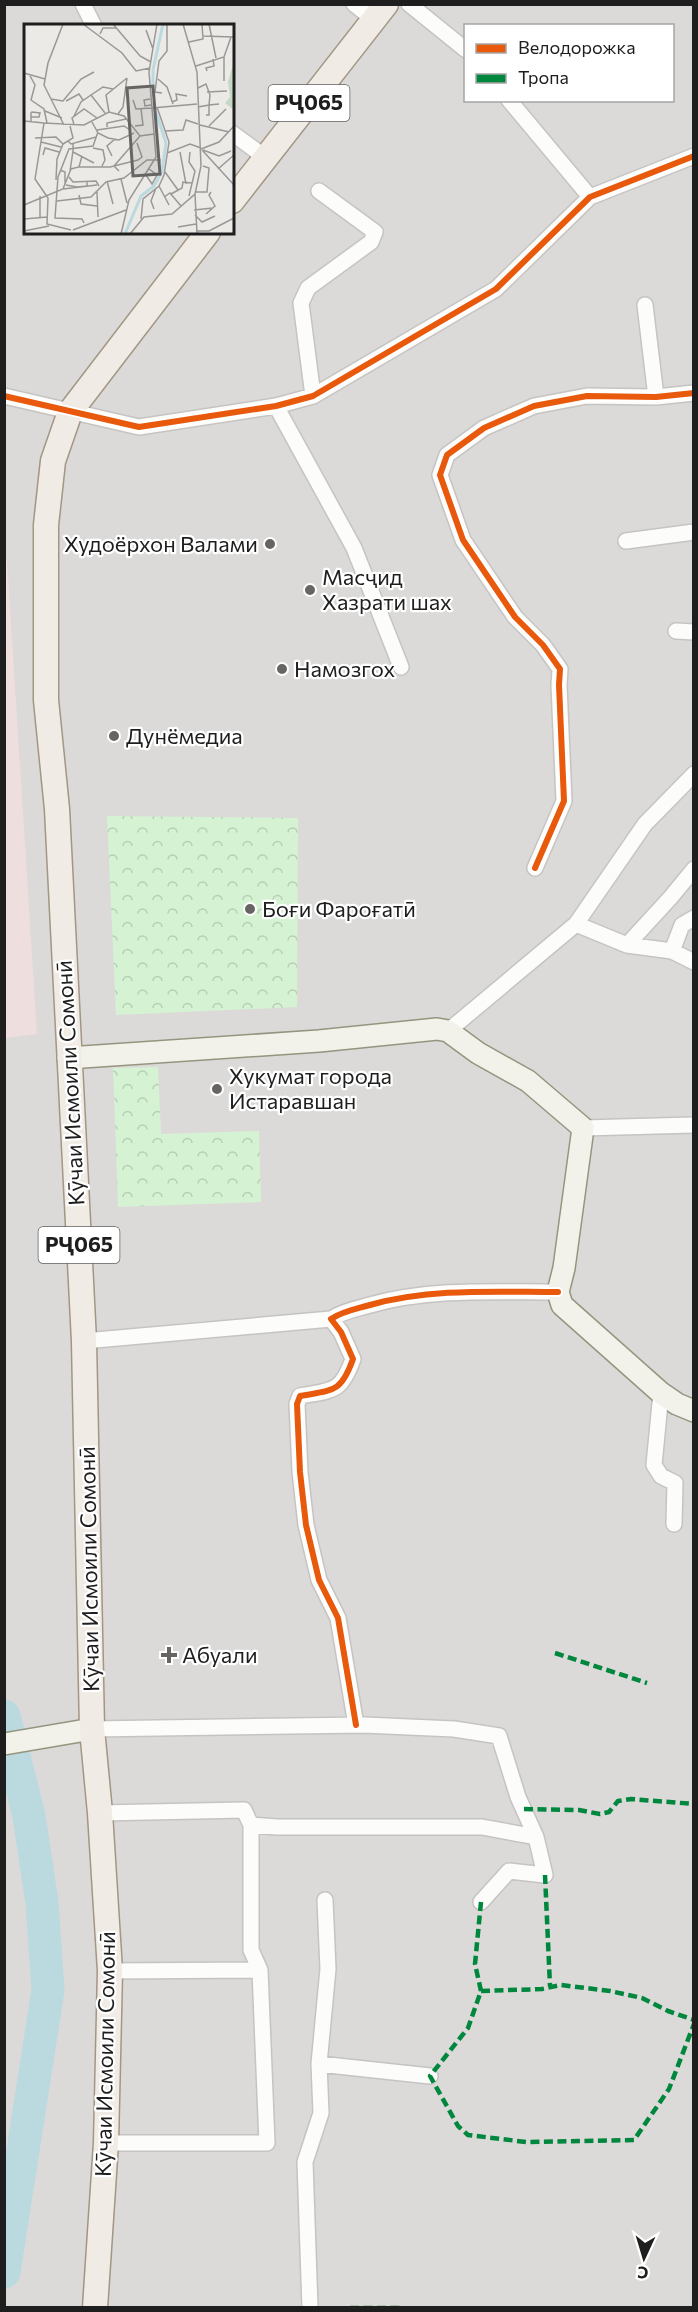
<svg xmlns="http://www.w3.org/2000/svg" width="698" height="2312" viewBox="0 0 698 2312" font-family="Commissioner,sans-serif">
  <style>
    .residential { fill: #dbdad8; fill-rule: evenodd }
    .commercial { fill: #eededd }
    .park { fill: url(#park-crowns) }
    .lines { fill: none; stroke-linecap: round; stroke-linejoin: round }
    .river { stroke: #bbdadf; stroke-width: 33 }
    .minor-casing { stroke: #c5c4c3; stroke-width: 18 }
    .secondary-casing { stroke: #95957f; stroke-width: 24 }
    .primary-casing { stroke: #a29684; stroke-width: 27 }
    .minor { stroke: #fcfcfb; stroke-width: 15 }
    .secondary { stroke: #f3f2ea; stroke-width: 21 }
    .primary { stroke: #f0ebe5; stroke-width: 24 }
    .quiet { stroke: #00873e; stroke-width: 4.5; stroke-dasharray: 9 4.5; stroke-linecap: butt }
    .cycleway-casing { stroke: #fff; stroke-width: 10 }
    .cycleway { stroke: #e8590c; stroke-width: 6 }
    .poi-dot { fill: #666564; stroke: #fff; stroke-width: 2 }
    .labels { text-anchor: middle; stroke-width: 4.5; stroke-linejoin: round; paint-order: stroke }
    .shield { fill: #fff; stroke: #626262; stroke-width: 1.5 }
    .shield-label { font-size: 21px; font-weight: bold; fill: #1e1e1e }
    .poi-label { font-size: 22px; fill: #1e1e1e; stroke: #fff; text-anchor: start }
    .street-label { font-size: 22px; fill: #1e1e1e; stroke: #fff }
    .inset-river { fill: none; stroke: #bbdadf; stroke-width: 3 }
    .inset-road { fill: none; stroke: #9a9897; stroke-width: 1.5 }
    .view { fill: #666564; fill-opacity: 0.15; stroke: #666564; stroke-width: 3 }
    .inset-edge { fill: none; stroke: #1e1e1e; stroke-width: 3 }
  </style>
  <defs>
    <pattern id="park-crowns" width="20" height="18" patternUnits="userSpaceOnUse" patternTransform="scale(1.5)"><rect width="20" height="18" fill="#d5f2d3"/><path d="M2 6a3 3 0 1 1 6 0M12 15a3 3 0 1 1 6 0" fill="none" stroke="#b6cfb5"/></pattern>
  </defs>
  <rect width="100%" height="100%" fill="#eceae7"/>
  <path class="residential" d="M 5,5 L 693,5 L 693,2307 L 5,2307 ZM 26,26 L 232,26 L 232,232 L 26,232 ZM 466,26 L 672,26 L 672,100 L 466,100 Z"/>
  <path class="commercial" d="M 5,560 L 7,560 L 37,1034 L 5,1038 Z"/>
  <path class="park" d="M 107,816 L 298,818 L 297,1007 L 116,1015 Z
    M 158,1067 L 161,1134 L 259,1131 L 261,1202 L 118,1207 L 113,1068 Z"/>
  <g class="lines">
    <path class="river" d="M 4,1716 L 29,1816 L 42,1903 L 48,1990 L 4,2272"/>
    <defs>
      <path id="minor" d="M 83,4 L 94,26
        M 354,4 L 374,20
        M 409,4 L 466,50
        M 509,100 L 590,197
        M 232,133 L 266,158
        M 645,305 L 656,397
        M 4,396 L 139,427 L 276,406 L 313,396 L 496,289 L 590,197 L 694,156
        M 313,396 L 301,303 L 308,288 L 371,242 L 375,232 L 319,191
        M 276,406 L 354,548 L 401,667
        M 626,541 L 694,532
        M 676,631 L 694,632
        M 535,868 L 564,801 L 559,685 L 560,669 L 543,645 L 515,617 L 463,540 L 440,475 L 447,455 L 484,428 L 534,406 L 587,396 L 656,397 L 694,393
        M 576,924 L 627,945 L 672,951 L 694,962
        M 627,945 L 671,897 L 694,869
        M 672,951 L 682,925 L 694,918
        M 448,1031 L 576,924 L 645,824 L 694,774
        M 583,1128 L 694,1125
        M 84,1341 L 331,1319
        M 661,1393 L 654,1465 L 661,1476 L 675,1483 L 674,1524
        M 356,1725 L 338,1618 L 319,1580 L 306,1525 L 300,1472 L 297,1404 L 300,1396 C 333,1390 341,1393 353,1359 L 341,1332 L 331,1319 C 343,1311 356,1309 370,1305 C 431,1288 494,1292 558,1292
        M 92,1729 L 364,1725 L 454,1729 L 499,1736 L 518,1797 L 536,1837 L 545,1875 L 509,1871 L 481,1902
        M 100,1813 L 244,1810 L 251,1825 L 251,1950 L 260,1970 L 110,1971
        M 251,1825 L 277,1827 L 482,1827 L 536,1837
        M 319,2064 L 430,2076
        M 106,2143 L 267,2143 L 260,1970
        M 310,2308 L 305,2162 L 321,2113 L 319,2064 L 328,1969 L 325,1900"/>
      <path id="secondary" d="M 68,1058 L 319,1041 L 437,1029 L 448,1031 L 478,1053 L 528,1081 L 583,1128 L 564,1268 L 558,1292 L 562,1305 L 661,1393 L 677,1404 L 694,1411
        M 4,1744 L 92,1729"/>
      <path id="primary" d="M 232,201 L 386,4
        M 95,2308 L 106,2143 L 110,1971 L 100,1813 L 92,1729 L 84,1341 L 57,809 L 46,700 L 46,525 L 53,461 L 70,412 L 208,232"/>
    </defs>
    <use href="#minor" class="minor-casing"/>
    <use href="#secondary" class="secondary-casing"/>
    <use href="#primary" class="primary-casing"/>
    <use href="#minor" class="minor"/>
    <use href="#secondary" class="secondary"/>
    <use href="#primary" class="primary"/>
    <path class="quiet" d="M 555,1653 L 647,1683
      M 524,1809 L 579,1810 L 600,1814 L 609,1812 L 618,1801 L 631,1799 L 694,1804
      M 545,1875 L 550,1986
      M 481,1902 L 475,1964 L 481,1991 L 468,2028 L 430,2076 L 458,2126 L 468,2135 L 526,2142 L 634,2140 L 669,2089 L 694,2024
      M 481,1991 L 542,1989 L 561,1985 L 610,1991 L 642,1998 L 668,2011 L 694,2020
      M 350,2308 L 401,2308"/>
    <defs>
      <path id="cycleway" d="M 4,396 L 139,427 L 276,406 L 313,396 L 496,289 L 590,197 L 694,156
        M 535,868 L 564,801 L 559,685 L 560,669 L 543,645 L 515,617 L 463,540 L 440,475 L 447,455 L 484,428 L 534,406 L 587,396 L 656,397 L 694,393
        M 356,1725 L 338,1618 L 319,1580 L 306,1525 L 300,1472 L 297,1404 L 300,1396 C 333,1390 341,1393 353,1359 L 341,1332 L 331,1319 C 343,1311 356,1309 370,1305 C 431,1288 494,1292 558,1292"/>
    </defs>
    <use href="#cycleway" class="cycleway-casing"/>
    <use href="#cycleway" class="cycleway"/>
  </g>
  <g class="poi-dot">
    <circle cx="270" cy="544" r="6"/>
    <circle cx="310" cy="590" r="6"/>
    <circle cx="282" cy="669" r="6"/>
    <circle cx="114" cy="736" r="6"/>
    <circle cx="250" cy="909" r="6"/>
    <circle cx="217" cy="1089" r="6"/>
    <path d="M166 1646h6v6h6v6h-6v6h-6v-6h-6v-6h6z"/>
  </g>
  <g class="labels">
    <g class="shield">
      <rect x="268.5" y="85" width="81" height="36" rx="4.5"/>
      <rect x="38.5" y="1227" width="81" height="36" rx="4.5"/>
    </g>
    <g class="shield-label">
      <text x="309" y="110">РҶ065</text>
      <text x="79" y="1252">РҶ065</text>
    </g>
    <g class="poi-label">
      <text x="258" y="552" text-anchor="end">Худоёрхон Валами</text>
      <text x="322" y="585">Масҷид<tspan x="322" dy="25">Хазрати шах</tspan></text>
      <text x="294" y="677">Намозгох</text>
      <text x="126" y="744">Дунёмедиа</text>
      <text x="262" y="917">Боғи Фароғатӣ</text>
      <text x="229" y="1084">Хукумат города<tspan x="229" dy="25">Истаравшан</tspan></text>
      <text x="182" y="1663">Абуали</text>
    </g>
    <g class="street-label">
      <text transform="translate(70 1083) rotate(-93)" y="8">Кӯчаи Исмоили Сомонӣ</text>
      <text transform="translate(89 1569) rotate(-91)" y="8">Кӯчаи Исмоили Сомонӣ</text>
      <text transform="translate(105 2054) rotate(-89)" y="8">Кӯчаи Исмоили Сомонӣ</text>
    </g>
  </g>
  <g transform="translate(24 24)">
    <rect width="210" height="210" fill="#eceae7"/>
    <path d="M 210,37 L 210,86 L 201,79 L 206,73 L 204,58 Z" fill="#c6d7c5"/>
    <path class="inset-river" d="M 129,72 L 129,46 L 139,0M 101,210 L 117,172 L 130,162 L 138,147 L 142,119 L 130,82"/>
    <path class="inset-road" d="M 39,0 L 24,39 L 20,61 L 40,101M 59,0 L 98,29 L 112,47 L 126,44M 89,0 L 116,32 L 127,38M 185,0 L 192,34M 122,6 L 129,25M 76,10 L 79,4 L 93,4M 178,12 L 210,13M 165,18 L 179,15 L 178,0M 172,42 L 200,33 L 207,13M 183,47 L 182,44 L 190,42 L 189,35M 0,49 L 21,55M 5,50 L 11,61 L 7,76 L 20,85 L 23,99M 134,55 L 143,63 L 149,80M 200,57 L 200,33M 183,68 L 203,67M 138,69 L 131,68 L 135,37 L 143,27 L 143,0M 67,71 L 79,63 L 89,65M 27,75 L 39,77 L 57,55 L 70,48M 126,75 L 120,76 L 121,82 L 127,81M 109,76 L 112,85 L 128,84M 42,77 L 55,70 L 59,76M 148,78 L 153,76 L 152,70 L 163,72M 174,83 L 185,81 L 186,71 L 182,60 L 174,64M 128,84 L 173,80M 21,87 L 38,94M 85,88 L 82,71 L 103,54M 94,90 L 99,83 L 103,54M 182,91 L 185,91 L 185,81 L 195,80M 50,92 L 57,78 L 67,71 L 81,89M 0,97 L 20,99M 7,98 L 7,89 L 8,88 L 16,89 L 15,93 L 7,93M 68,98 L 74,109 L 84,114 L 95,116 L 110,109M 50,100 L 48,94 L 60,85 L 73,94M 176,101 L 205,108M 111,102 L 119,101 L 117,85M 185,102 L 202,85M 83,103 L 83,99 L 102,95M 73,106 L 100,102 L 106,106M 141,107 L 159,106 L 162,96 L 174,100M 11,114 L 32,113 L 39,120 L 49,114 L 46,102M 44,117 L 47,120 L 72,113M 17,118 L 37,123M 49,119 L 49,128 L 70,139M 69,124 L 79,126 L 81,136 L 78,142M 177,125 L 195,118 L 210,102M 178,126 L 210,161M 179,126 L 195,132 L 207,127M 156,128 L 162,160M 143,129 L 166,120 L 177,124M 19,131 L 21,124 L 35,128M 88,132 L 83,122 L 91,115M 55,143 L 86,143 L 114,136 L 118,133 L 113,119M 194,145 L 210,131M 36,146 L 41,148 L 41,161M 46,147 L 49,127M 95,147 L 90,142 L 116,112M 141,148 L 154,166M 122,151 L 128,160 L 133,151 L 125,145M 45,153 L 49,158 L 72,157 L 75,162M 97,155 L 103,179M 32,156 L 33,135 L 39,120M 83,157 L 89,180M 42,161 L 53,163 L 63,162 L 63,158M 135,162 L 145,181M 39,165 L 73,161M 73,168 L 74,193M 172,168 L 183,168 L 185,144 L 179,142M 147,170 L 158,164 L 159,158 L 168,159M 171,170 L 173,210M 55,171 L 57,180 L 73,182M 165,172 L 171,147 L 165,138 L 166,128M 140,173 L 146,169 L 157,182M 33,177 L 67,173 L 82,158 L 100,154 L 123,136 L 136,136 L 135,139M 0,181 L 39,165 L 47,145 L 55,143 L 58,132M 130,185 L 127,177 L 132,164M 170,186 L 189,184M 182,190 L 191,182 L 185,171 L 187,168M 171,191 L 178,198 L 191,192M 16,194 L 16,172M 0,195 L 23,193M 117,195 L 119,175 L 135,162 L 140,151 L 145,118 L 133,83M 60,199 L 58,195 L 31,194 L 34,153 L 45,125 L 69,122 L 74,108M 154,203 L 172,200M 47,206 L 23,200 L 24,174 L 11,155 L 20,99 L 60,101 L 85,88 L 100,92 L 116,112 L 130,110M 49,206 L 102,186M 0,207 L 25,202M 173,207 L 185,207 L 210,194M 97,210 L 105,176 L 132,133 L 125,48 L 133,0M 106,210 L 120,193 L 148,190 L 171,170 L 177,142 L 173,48 L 159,0"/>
    <path class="view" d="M 129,62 L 136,150 L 109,152 L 103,64 Z"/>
    <rect width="210" height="210" class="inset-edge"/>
  </g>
  <rect width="698" height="2312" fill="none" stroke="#1e1e1e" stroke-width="12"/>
  <rect x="464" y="24" width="210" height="78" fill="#ffffff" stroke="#a5a5a5" stroke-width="1.5"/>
  <rect x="476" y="44" width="30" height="9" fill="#e8590c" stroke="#a5a5a5" stroke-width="1.5"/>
  <text x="518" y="54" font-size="18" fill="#1e1e1e">Велодорожка</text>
  <rect x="476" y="74" width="30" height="9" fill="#00873e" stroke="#a5a5a5" stroke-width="1.5"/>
  <text x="518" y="84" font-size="18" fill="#1e1e1e">Тропа</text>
  <g transform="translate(644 2258) rotate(184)" stroke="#ffffff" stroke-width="4.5" paint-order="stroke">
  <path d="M0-4.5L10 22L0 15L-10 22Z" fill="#1e1e1e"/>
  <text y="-9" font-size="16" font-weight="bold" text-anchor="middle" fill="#1e1e1e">С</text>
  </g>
</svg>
